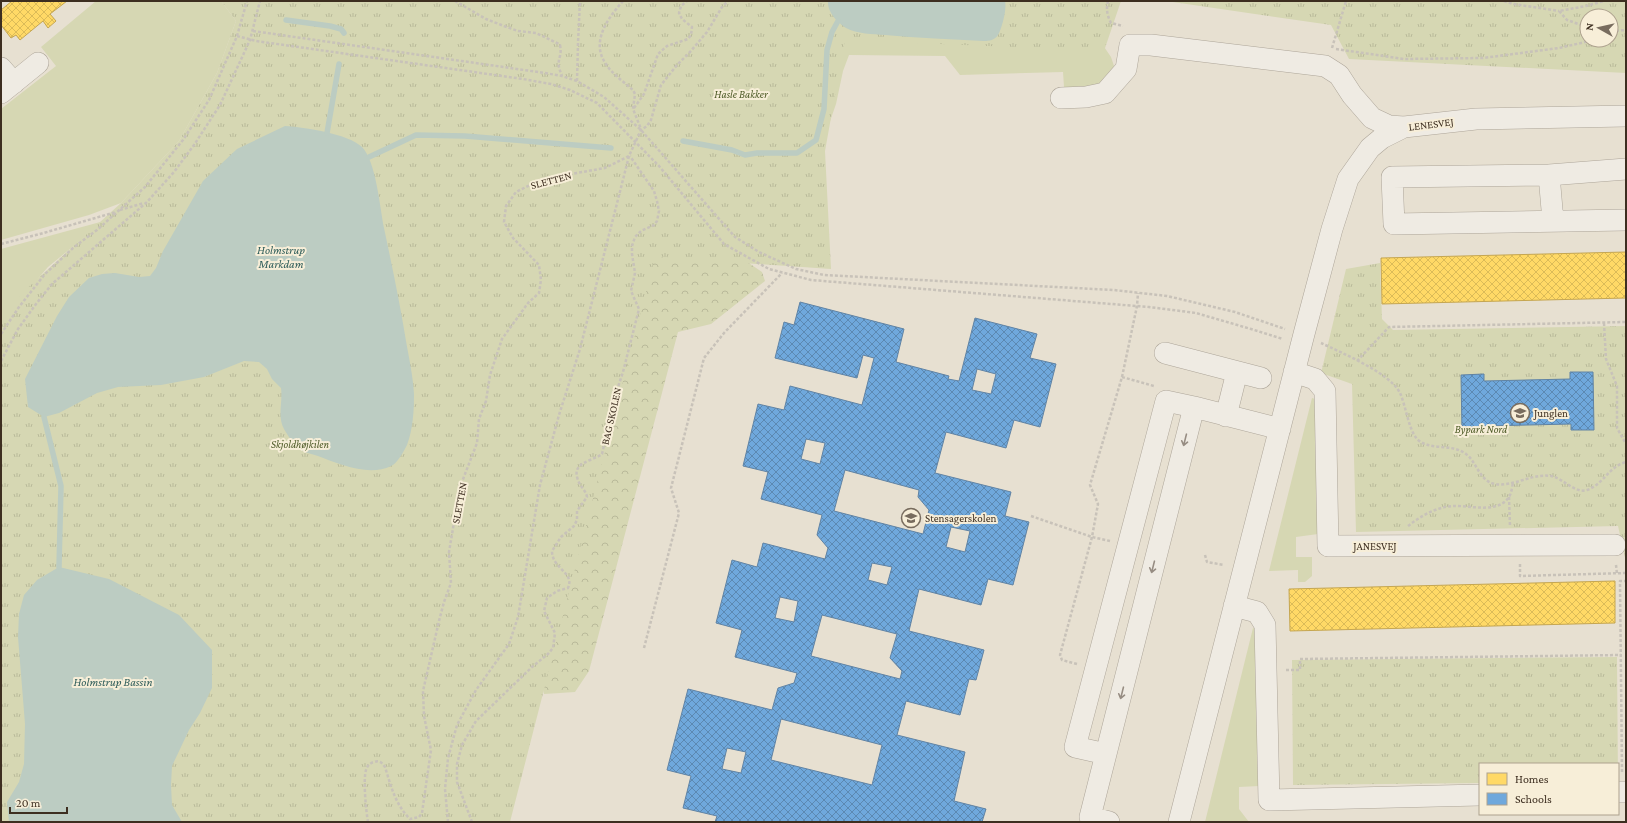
<svg xmlns="http://www.w3.org/2000/svg" width="1627" height="823" viewBox="0 0 1627 823" font-family="'Crimson Pro',serif">
  <style>
    .green { fill: #d6d7b3 }
    .forest { fill: url(#forest-crowns) }
    .park { fill: url(#park-tufts); fill-rule: evenodd }
    .water { fill: #bcccc2 }
    .homes { fill: url(#homes-cross-hatch); stroke: #c5a651 }
    .schools { fill: url(#schools-cross-hatch); stroke: #6083a4; fill-rule: evenodd }
    .lines { fill: none; stroke-linecap: round; stroke-linejoin: round }
    .stream { stroke: #bcccc2; stroke-width: 5.5 }
    .minor-casing { stroke: #ada599; stroke-width: 22 }
    .path { stroke: #c8c2b9; stroke-width: 2.5; stroke-dasharray: 3 2; stroke-linecap: butt }
    .minor { stroke: #efebe3; stroke-width: 21 }
    .oneway { stroke: #968c82 }
    .labels { text-anchor: middle; stroke-width: 4; stroke-linejoin: round; paint-order: stroke }
    .park-label { font-size: 11px; font-style: italic; fill: #4d5a26; stroke: #f7eed8 }
    .street-label { font-size: 11px; fill: #3d2e20; stroke: #f7eed8 }
    .poi-label { font-size: 11px; fill: #3d2e20; stroke: #f7eed8; text-anchor: start }
    .water-label { font-size: 12px; font-style: italic; fill: #2f5d5a; stroke: #f7eed8 }
  </style>
  <defs>
    <pattern id="forest-crowns" width="20" height="18" patternUnits="userSpaceOnUse"><rect width="20" height="18" fill="#d6d7b3"/><path d="M2 6a3 3 0 1 1 6 0M12 15a3 3 0 1 1 6 0" fill="none" stroke="#b9b99a"/></pattern>
    <pattern id="park-tufts" width="24" height="20" patternUnits="userSpaceOnUse"><rect width="24" height="20" fill="#d6d7b3"/><path d="M3 7l-1-3M5 7V3M7 7l1-3M15 17l-1-3M17 17v-4M19 17l1-3" fill="none" stroke="#b9b99a"/></pattern>
    <pattern id="homes-cross-hatch" width="8" height="8" patternUnits="userSpaceOnUse"><rect width="8" height="8" fill="#ffd966"/><path d="M0 0l8 8M0 8l8-8" fill="none" stroke="#dbbb58"/></pattern>
    <pattern id="schools-cross-hatch" width="8" height="8" patternUnits="userSpaceOnUse"><rect width="8" height="8" fill="#6fa8dc"/><path d="M0 0l8 8M0 8l8-8" fill="none" stroke="#5c89b2"/></pattern>
  </defs>
  <rect width="100%" height="100%" fill="#e7e0d1"/>
  <path class="green" d="M 96,1 L 221,1 L 236,21 L 217,73 L 179,141 L 121,203 L 89,215 L 1,240 L 1,109 L 56,66 L 41,47 Z
    M 1096,35 L 1111,57 L 1114,66 C 1103,92 1087,88 1064,87 L 1063,72 L 960,75 L 945,56 L 849,55 L 843,71 L 836,104 L 828,127 L 835,37 Z
    M 104,221 L 48,267 L 23,296 L 1,329 L 1,249 Z
    M 1312,398 L 1315,399 L 1318,534 L 1296,537 L 1296,557 L 1312,557 L 1312,576 L 1305,582 L 1298,582 L 1298,570 L 1269,571 Z
    M 1253,628 L 1256,629 L 1259,786 L 1239,787 L 1239,809 L 1249,822 L 1205,822 Z"/>
  <path class="forest" d="M 674,212 L 762,272 L 765,281 L 711,324 L 678,332 L 589,671 L 575,692 L 544,694 L 539,671 L 552,472 Z"/>
  <path class="park" d="M 221,1 L 1121,1 L 1104,51 L 845,40 L 825,151 L 831,269 L 655,257 L 510,822 L 1,822 L 1,326 L 23,292 L 121,203 L 179,141 L 217,73 L 236,21 Z
    M 1166,1 L 1626,1 L 1626,73 L 1349,59 L 1331,25 ZM 1587,16 L 1611,16 L 1611,40 L 1587,40 Z
    M 1380,263 L 1382,319 L 1393,330 L 1626,326 L 1626,562 L 1618,526 L 1356,532 L 1352,384 L 1321,373 L 1346,269 Z
    M 1617,657 L 1618,781 L 1618,764 L 1480,764 L 1480,783 L 1293,785 L 1292,660 Z"/>
  <path class="water" d="M 828,1 L 1005,1 C 1007,9 1002,28 998,35 C 995,40 989,41 984,41 C 951,39 918,38 885,35 C 873,34 857,34 846,28 C 837,22 827,12 828,1 Z
    M 285,126 C 304,127 349,134 362,147 C 376,161 380,208 384,228 C 392,266 400,303 406,341 C 409,358 413,376 414,394 C 414,411 413,429 407,445 C 404,451 397,464 391,466 C 369,477 339,464 318,456 C 313,454 306,453 301,450 C 294,445 288,436 284,429 C 277,416 283,402 281,388 L 272,379 L 267,369 L 259,362 L 244,361 L 204,377 L 161,385 L 118,387 L 97,393 L 59,413 L 44,417 L 28,407 L 25,379 L 57,316 L 69,297 L 89,278 L 102,274 L 115,273 L 139,277 L 150,276 L 156,268 L 163,251 L 203,181 L 237,149 Z
    M 59,567 L 109,579 L 179,615 L 212,650 L 212,688 L 200,713 L 189,730 L 172,766 L 171,785 L 172,805 L 182,822 L 9,822 L 7,802 L 19,782 L 24,764 L 25,724 L 18,637 L 19,614 L 24,595 L 37,580 Z"/>
  <path class="homes" d="M 12,1 L 67,1 L 50,14 L 56,21 L 48,28 L 43,21 L 20,40 L 16,35 L 11,38 L 1,25 L 2,17 L 1,10 Z
    M 1626,252 L 1626,298 L 1382,304 L 1381,258 Z
    M 1615,581 L 1615,623 L 1290,631 L 1289,589 Z"/>
  <path class="schools" d="M 800,302 L 904,329 L 896,362 L 949,376 L 948,379 L 959,381 L 975,318 L 1037,334 L 1030,358 L 1056,364 L 1040,427 L 1014,420 L 1006,448 L 946,432 L 935,473 L 1011,492 L 1005,516 L 1029,522 L 1013,585 L 988,579 L 981,605 L 919,589 L 909,631 L 984,650 L 976,680 L 969,679 L 960,715 L 906,701 L 897,735 L 965,752 L 954,801 L 986,809 L 982,822 L 715,822 L 717,816 L 683,808 L 691,776 L 667,770 L 688,689 L 772,710 L 778,688 L 794,683 L 797,673 L 735,657 L 742,630 L 716,623 L 732,560 L 757,567 L 763,543 L 825,559 L 828,548 L 817,535 L 822,515 L 761,499 L 768,472 L 743,466 L 758,404 L 784,410 L 790,386 L 862,405 L 874,358 L 863,355 L 857,378 L 775,358 L 784,322 L 794,325 ZM 977,369 L 996,374 L 991,394 L 972,390 ZM 806,439 L 825,443 L 820,464 L 801,459 ZM 845,470 L 919,490 L 918,497 L 929,510 L 923,534 L 834,511 ZM 951,527 L 970,531 L 965,552 L 946,547 ZM 872,563 L 892,567 L 887,585 L 868,580 ZM 780,597 L 798,601 L 794,622 L 775,618 ZM 822,615 L 897,634 L 890,658 L 902,671 L 900,679 L 811,656 ZM 781,719 L 882,745 L 872,785 L 771,760 ZM 727,748 L 746,752 L 741,773 L 722,769 Z
    M 1570,372 L 1593,372 L 1594,430 L 1571,430 L 1571,424 L 1485,426 L 1486,432 L 1462,432 L 1461,375 L 1484,374 L 1484,381 L 1570,379 Z"/>
  <g class="lines">
    <path class="stream" d="M 286,20 L 330,26 L 341,29 L 344,33
      M 327,133 L 339,64
      M 683,141 L 732,150 L 745,155 L 757,153 L 797,153 L 816,140 L 824,109 L 827,50 L 832,32 L 838,21
      M 369,157 L 416,135 L 465,136 L 611,148
      M 44,417 L 61,486 L 59,567"/>
    <defs>
      <path id="minor" d="M 1,68 L 14,83
        M 1,93 L 38,63
        M 1061,98 L 1086,97 L 1105,93 L 1126,69 L 1130,45 L 1151,45 L 1325,66 L 1339,75 L 1352,95 L 1372,118 L 1389,126 L 1404,127
        M 1626,169 L 1549,175 L 1392,177 L 1394,224 L 1626,220
        M 1549,175 L 1553,221
        M 1165,353 L 1261,378
        M 1294,372 L 1315,379 L 1325,391 L 1328,546 L 1615,545
        M 1226,416 L 1237,372
        M 1234,606 L 1257,612 L 1265,625 L 1269,800 L 1480,795
        M 1106,754 L 1075,747 L 1166,401 L 1194,407
        M 1618,792 L 1626,792
        M 1109,822 L 1090,817 L 1194,407 L 1280,429
        M 1179,822 L 1304,334 L 1332,229 L 1348,179 L 1370,148 L 1382,138 L 1404,127 L 1476,119 L 1626,116"/>
    </defs>
    <use href="#minor" class="minor-casing"/>
    <path class="path" d="M 455,1 L 486,19 L 504,26 L 518,31 L 536,33 L 557,43 L 560,45 C 563,59 554,60 562,75
      M 623,1 C 608,18 590,42 606,64 C 612,74 624,82 633,90 L 635,94 L 633,109 L 641,129
      M 1108,1 C 1106,9 1107,15 1111,23 L 1123,26
      M 1504,1 L 1513,4 L 1559,11
      M 1587,27 L 1567,20 L 1559,11 L 1586,6 L 1604,1
      M 253,31 L 545,73 L 562,76 L 577,81 L 604,97 L 641,130 L 735,237 L 759,252 L 796,269 L 824,275 L 1114,290 L 1167,296 L 1235,312 L 1285,329
      M 1611,31 L 1626,30
      M 237,36 L 256,41 L 523,79 L 551,84 L 570,90 L 597,103 L 659,166 L 724,244 L 769,269 L 811,280 L 1149,307 L 1196,313 L 1251,329 L 1283,339
      M 1332,48 L 1346,1
      M 1336,49 L 1404,59 L 1483,58 L 1559,48 L 1594,40
      M 577,81 L 578,43 L 580,1
      M 634,108 L 644,94 L 658,54 L 667,46 L 688,39 L 691,35 L 692,27 L 682,19 L 679,13 L 681,6 L 687,1
      M 120,210 L 144,203
      M 1,244 L 40,234 L 116,212
      M 1604,323 L 1606,359 L 1617,386 L 1617,428 L 1626,444
      M 1,334 L 19,307 L 45,274 L 73,248 L 97,230 L 145,187 L 183,140 L 209,100 L 237,36 L 247,1
      M 1321,343 C 1342,353 1390,373 1400,393 C 1406,406 1408,428 1417,439 C 1429,451 1452,443 1466,454 C 1477,462 1479,481 1495,484 C 1514,487 1532,473 1551,476 C 1563,478 1575,494 1587,490 C 1604,484 1608,467 1626,462
      M 1,361 L 18,329 L 36,304 L 52,284 L 147,202 L 174,172 L 194,145 L 220,105 L 250,40 L 260,1
      M 1357,361 L 1389,327 L 1626,322
      M 1122,377 L 1154,386
      M 1509,497 L 1510,526
      M 1031,516 L 1092,537 L 1110,541
      M 1408,526 C 1421,516 1436,507 1453,506 C 1470,505 1500,515 1510,495 C 1512,491 1512,486 1513,483
      M 1205,555 L 1207,562 L 1224,565
      M 1520,564 L 1520,576 L 1626,573
      M 1616,565 L 1617,574
      M 644,648 L 679,513 L 671,488 L 704,358 L 724,333 L 782,273
      M 1077,664 L 1062,660 L 1060,655 L 1092,537 L 1098,504 L 1090,485 L 1122,377 L 1137,306 L 1138,293
      M 1286,670 L 1300,670 L 1300,659 L 1621,655
      M 1622,772 L 1620,581 L 1626,581
      M 368,822 C 366,811 363,780 366,770 C 367,766 370,763 374,762 C 380,760 382,763 385,767 C 391,786 395,804 410,819 L 419,817 L 422,813 L 431,750 L 424,716 L 423,691 L 439,621 L 444,602 L 451,583 L 449,552 L 460,487 L 477,443 L 479,419 L 486,401 L 490,375 L 502,339 L 528,303 L 539,293 L 541,280 L 539,265 L 513,238 L 504,222 L 506,206 L 516,192 L 534,183 L 554,177 L 605,168 L 629,156
      M 448,822 L 445,789 L 448,758 L 457,725 L 476,690 L 509,644 L 518,617 L 540,485 L 559,415 L 580,349 L 629,156 L 641,130 L 647,126 L 651,120 L 661,85 L 677,65 L 690,52 L 707,32 L 722,7 L 728,1
      M 472,822 L 457,782 L 457,764 L 462,745 L 476,721 L 532,667 L 548,654 L 553,648 L 555,633 L 544,611 L 547,598 L 557,591 L 568,588 C 575,572 552,569 552,551 L 561,537 L 574,526 L 577,520 L 577,511 L 587,497 C 586,490 580,487 578,480 C 571,462 591,462 602,454 L 616,393 L 623,372 L 639,309 L 631,291 L 635,273 L 632,254 L 632,246 L 635,237 L 641,231 L 654,225 L 657,221 L 659,211 L 657,201 L 654,191 L 630,156"/>
    <use href="#minor" class="minor"/>
  </g>
  <defs><path id="oneway-shaft" d="M-6 0H5M1.5-3L5.5 0L1.5 3" fill="none" stroke-width="1.6" stroke-linecap="round" stroke-linejoin="round"/></defs>
  <g class="oneway">
    <use href="#oneway-shaft" transform="translate(1185 440) rotate(104)"/>
    <use href="#oneway-shaft" transform="translate(1153 567) rotate(104)"/>
    <use href="#oneway-shaft" transform="translate(1122 693) rotate(104)"/>
  </g>
  <defs>
    <symbol id="school-ring" viewBox="-11 -11 22 22"><circle r="9.5" fill="#f7eed8" stroke="#786c5e" stroke-width="1.5"/><path d="M0-5L7-2L0 1L-7-2ZM-4 1L0 2.5L4 1V4Q0 6-4 4Z" fill="#786c5e"/></symbol>
  </defs>
  <g fill-rule="evenodd">
    <use href="#school-ring" x="1509" y="402" width="22" height="22"/>
    <use href="#school-ring" x="900" y="507" width="22" height="22"/>
  </g>
  <g class="labels">
    <g class="park-label">
      <text x="741" y="98">Hasle Bakker</text>
      <text x="1481" y="433">Bypark Nord</text>
      <text x="300" y="448">Skjoldhøjkilen</text>
    </g>
    <g class="street-label">
      <text transform="translate(1431 124) rotate(-7)" y="4">LENESVEJ</text>
      <text transform="translate(551 180) rotate(-15)" y="4">SLETTEN</text>
      <text transform="translate(611 416) rotate(-77)" y="4">BAG SKOLEN</text>
      <text transform="translate(459 503) rotate(-79)" y="4">SLETTEN</text>
      <text x="1375" y="550">JANESVEJ</text>
    </g>
    <g class="poi-label">
      <text x="1534" y="417">Junglen</text>
      <text x="925" y="522">Stensagerskolen</text>
    </g>
    <g class="water-label">
      <text x="281" y="254">Holmstrup<tspan x="281" dy="14">Markdam</tspan></text>
      <text x="113" y="686">Holmstrup Bassin</text>
    </g>
  </g>
  <rect width="1627" height="823" fill="none" stroke="#3d2e20" stroke-width="4"/>
  <rect x="1479" y="763" width="140" height="52" fill="#f7eed8" stroke="#ada18e"/>
  <rect x="1487" y="773" width="20" height="12" fill="#ffd966" stroke="#ada18e"/>
  <text x="1515" y="783" font-size="12" fill="#3d2e20">Homes</text>
  <rect x="1487" y="793" width="20" height="12" fill="#6fa8dc" stroke="#ada18e"/>
  <text x="1515" y="803" font-size="12" fill="#3d2e20">Schools</text>
  <g transform="translate(1599 28) rotate(278)"><circle r="19" fill="#f7eed8" stroke="#ada18e"/>
  <path d="M0-3L7 15L0 10L-7 15Z" fill="#786c5e"/>
  <text y="-6" font-size="11" font-weight="bold" text-anchor="middle" fill="#3d2e20">N</text>
  </g>
  <path d="M10 807v6h57v-6" fill="none" stroke="#3d2e20" stroke-width="2"/>
  <text x="16" y="807" font-size="12" fill="#3d2e20" stroke="#f7eed8" stroke-width="3" paint-order="stroke">20 m</text>
</svg>
